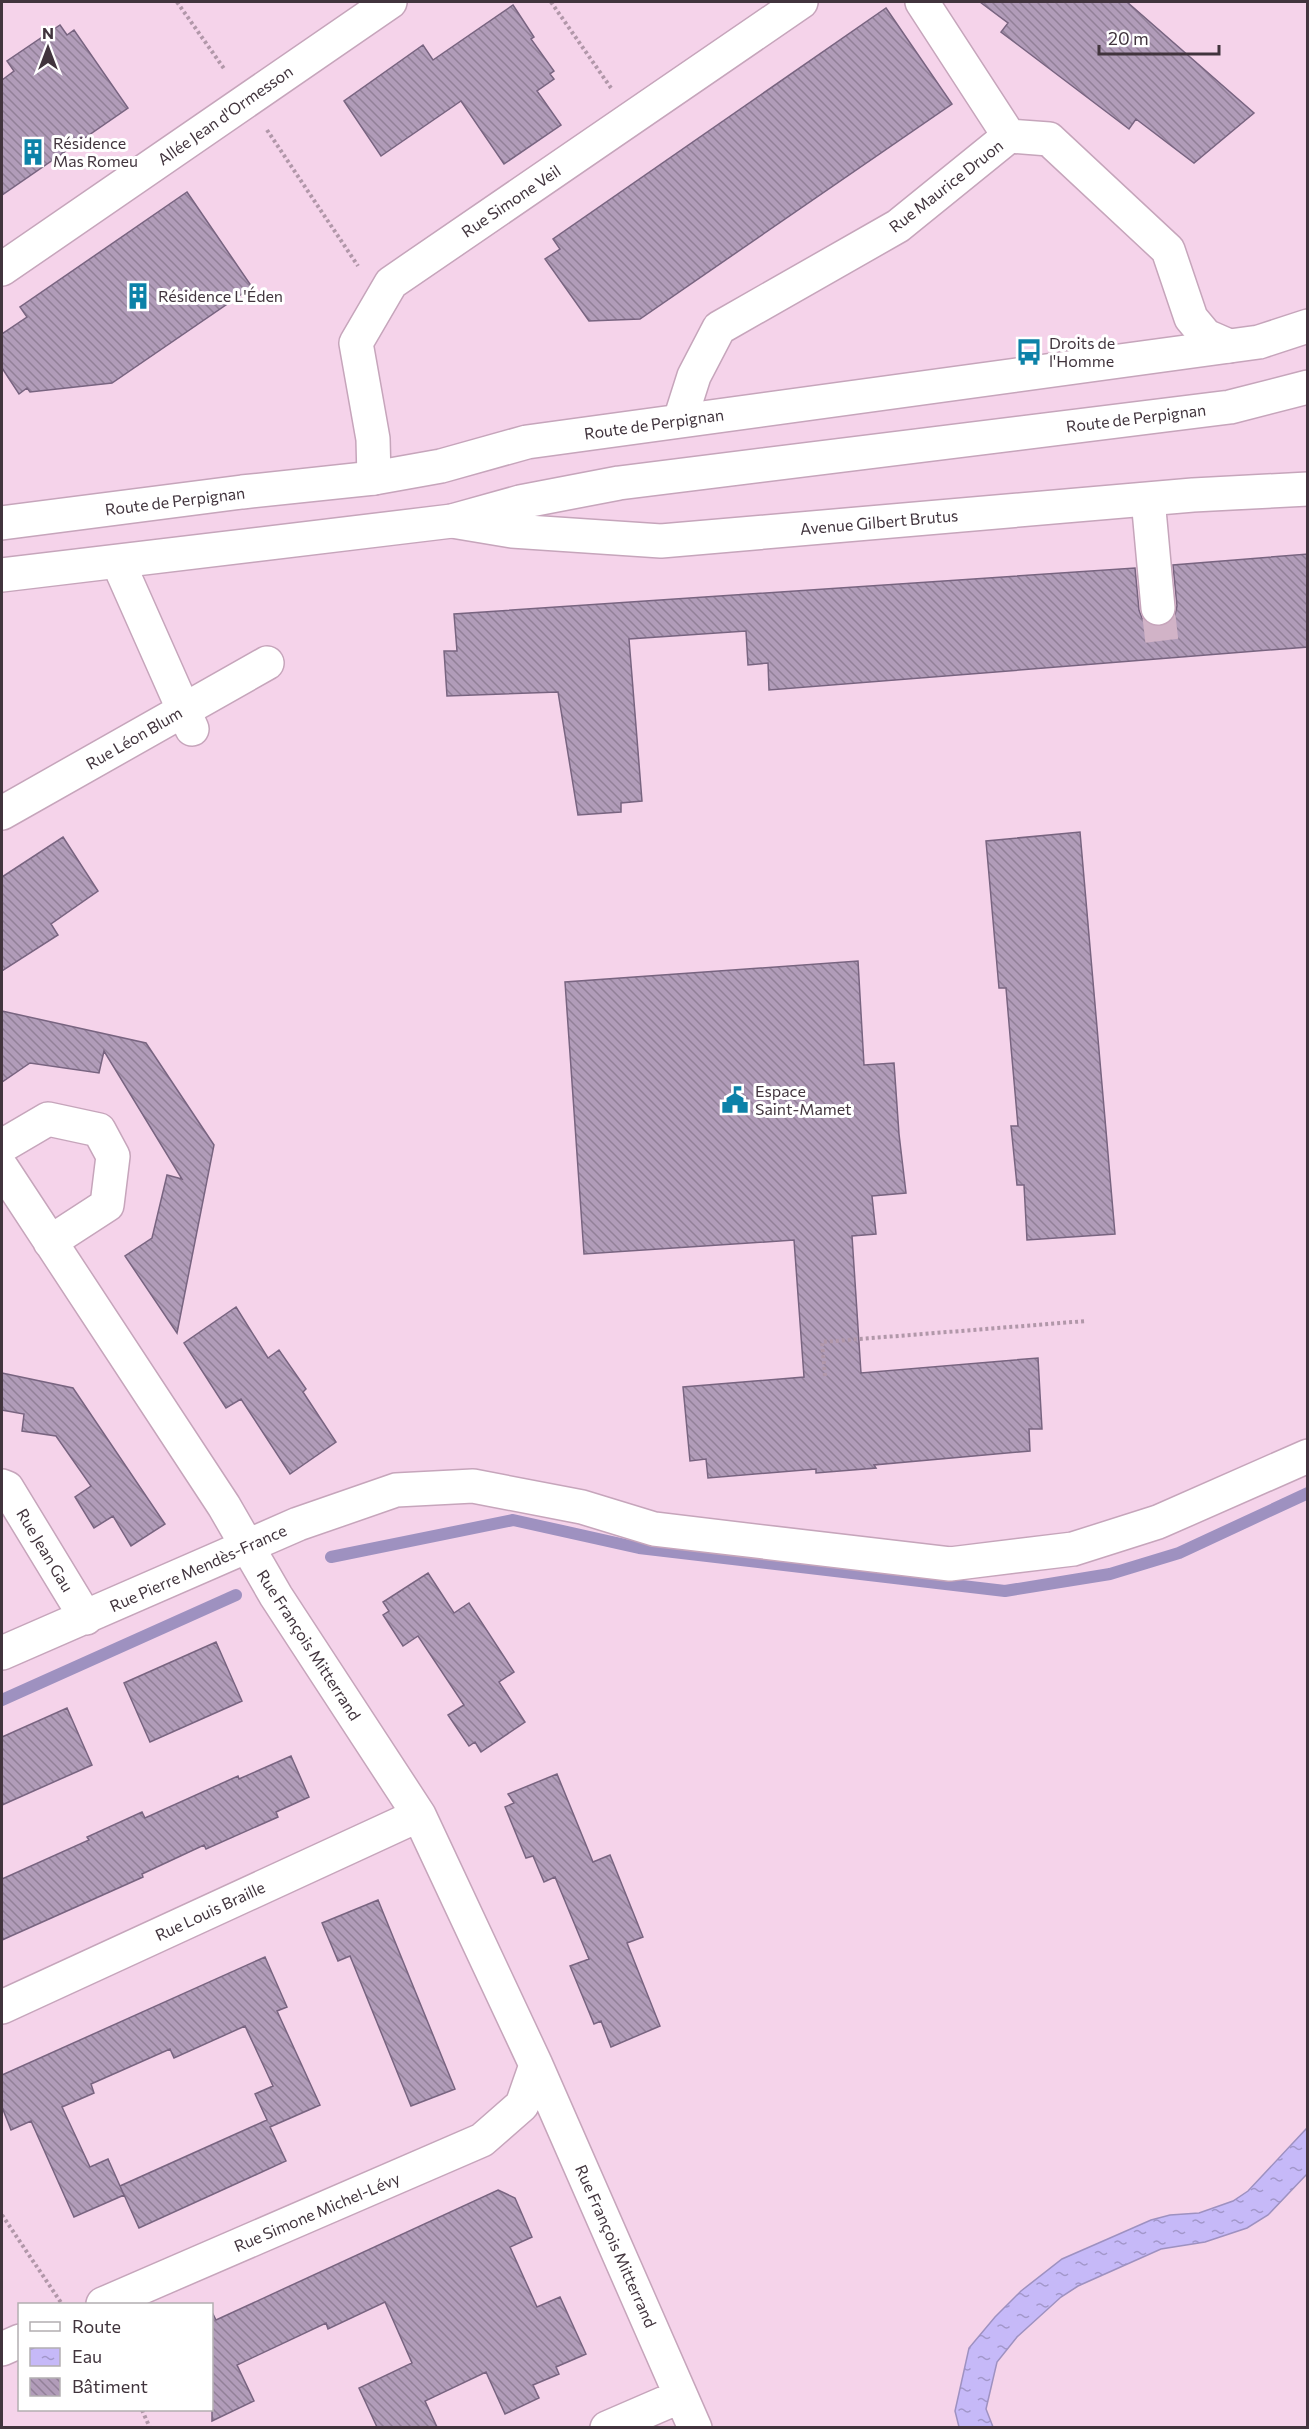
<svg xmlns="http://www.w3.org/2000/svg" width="1309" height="2429" viewBox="0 0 1309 2429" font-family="Commissioner,sans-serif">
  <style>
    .water { fill: url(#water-ripples); stroke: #9e91c0; stroke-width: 1.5 }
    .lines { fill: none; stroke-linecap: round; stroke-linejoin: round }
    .stream { stroke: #9e91c0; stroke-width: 12 }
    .building { fill: url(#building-back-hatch); stroke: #786480; stroke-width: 1.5 }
    .minor-tunnel { stroke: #d1b3c7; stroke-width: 33; stroke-dasharray: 33 16; stroke-linecap: butt }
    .minor-casing { stroke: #c6a5bb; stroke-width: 36 }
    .major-casing { stroke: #c6a5bb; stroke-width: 36 }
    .path { stroke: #b197a9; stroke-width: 4; stroke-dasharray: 3 3; stroke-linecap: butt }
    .minor { stroke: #fff; stroke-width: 33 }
    .major { stroke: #fff; stroke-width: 33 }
    .labels { text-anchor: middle; stroke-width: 6; stroke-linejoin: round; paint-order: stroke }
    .street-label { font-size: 16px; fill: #41343d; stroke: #fff }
    .poi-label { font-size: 16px; fill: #41343d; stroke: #fff; text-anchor: start }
  </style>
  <defs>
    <pattern id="water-ripples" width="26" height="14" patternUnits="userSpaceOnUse" patternTransform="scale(1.5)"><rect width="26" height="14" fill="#c6b9f8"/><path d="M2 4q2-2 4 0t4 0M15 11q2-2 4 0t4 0" fill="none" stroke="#a297ca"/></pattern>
    <pattern id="building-back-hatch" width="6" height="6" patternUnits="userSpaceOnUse" patternTransform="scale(1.5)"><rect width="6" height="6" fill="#b19cb9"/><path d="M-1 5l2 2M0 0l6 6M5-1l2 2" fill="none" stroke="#928098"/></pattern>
  </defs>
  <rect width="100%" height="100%" fill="#f5d3ea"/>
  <path class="water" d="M 1307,2128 L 1307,2174 L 1268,2215 L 1247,2228 L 1205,2242 L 1161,2249 L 1078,2286 L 1061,2297 L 1017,2337 L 997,2362 L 986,2409 L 993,2427 L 959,2427 L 955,2411 L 969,2348 L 995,2317 L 1021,2291 L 1062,2259 L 1110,2238 L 1151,2220 L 1170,2215 L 1199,2213 L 1233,2201 L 1248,2191 Z"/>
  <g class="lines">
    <path class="stream" d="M 331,1557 L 513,1520 L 639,1548 L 1005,1591 L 1110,1574 L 1179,1553 L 1308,1493
      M 2,1700 L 236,1595"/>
  </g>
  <path class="building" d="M 980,2 L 1127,2 L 1254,113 L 1194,163 L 1136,119 L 1129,129 L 1001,32 L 1008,23 Z
    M 513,5 L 534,37 L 531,39 L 554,71 L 550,74 L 554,79 L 537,91 L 561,125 L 504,164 L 461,101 L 381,156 L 344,101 L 423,45 L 433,60 Z
    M 886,8 L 952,104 L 640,319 L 589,321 L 545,259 L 560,249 L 553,239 Z
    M 60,25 L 67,35 L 74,30 L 128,108 L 2,195 L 2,80 L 14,71 L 7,61 Z
    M 187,192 L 252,287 L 112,383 L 30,392 L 27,388 L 19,394 L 2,368 L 2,334 L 27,317 L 20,307 Z
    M 1308,554 L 1308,647 L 769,690 L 768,663 L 748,665 L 746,631 L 629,639 L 642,801 L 621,803 L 621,812 L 578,815 L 558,692 L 447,696 L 444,651 L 457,651 L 454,614 L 1135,568 L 1139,610 L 1142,618 L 1150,625 L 1159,627 L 1169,623 L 1175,615 L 1177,606 L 1173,565 Z
    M 1080,832 L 1115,1234 L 1027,1240 L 1024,1185 L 1017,1185 L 1011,1126 L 1018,1126 L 1011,1047 L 1006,988 L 999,988 L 986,841 Z
    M 63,837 L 98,891 L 51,924 L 58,935 L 2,971 L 2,877 Z
    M 858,961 L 864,1065 L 894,1063 L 899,1134 L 906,1193 L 872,1196 L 876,1234 L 852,1236 L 861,1373 L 1038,1358 L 1042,1429 L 1029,1429 L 1030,1451 L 874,1465 L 876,1468 L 816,1473 L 816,1469 L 708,1478 L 706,1459 L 690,1461 L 683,1387 L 804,1377 L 794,1240 L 584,1254 L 565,982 Z
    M 2,1011 L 146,1043 L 214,1145 L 177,1333 L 125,1256 L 152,1238 L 167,1175 L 182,1179 L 104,1051 L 99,1073 L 30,1063 L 2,1082 Z
    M 236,1307 L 268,1358 L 279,1350 L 306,1389 L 303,1392 L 336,1442 L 290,1474 L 241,1399 L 226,1408 L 184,1343 Z
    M 2,1373 L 73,1388 L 165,1524 L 131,1546 L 113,1516 L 94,1528 L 75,1497 L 91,1486 L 56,1436 L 22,1431 L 24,1414 L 2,1410 Z
    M 428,1573 L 454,1613 L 469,1603 L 514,1672 L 499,1682 L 525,1722 L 481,1752 L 475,1742 L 469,1746 L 448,1715 L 464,1705 L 418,1636 L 403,1646 L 383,1615 L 389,1611 L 383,1602 Z
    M 216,1642 L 242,1701 L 150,1742 L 124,1683 Z
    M 67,1708 L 92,1765 L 2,1805 L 2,1737 Z
    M 291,1756 L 309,1797 L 276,1812 L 278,1817 L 206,1849 L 204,1845 L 142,1874 L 143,1877 L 2,1940 L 2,1879 L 89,1840 L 87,1837 L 142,1812 L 145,1818 L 238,1776 L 239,1779 Z
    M 557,1774 L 593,1862 L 610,1855 L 643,1937 L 627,1943 L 660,2026 L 611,2047 L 601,2021 L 594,2024 L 570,1966 L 589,1959 L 555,1877 L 544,1882 L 533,1856 L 526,1858 L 505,1807 L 514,1803 L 508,1794 Z
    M 378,1900 L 455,2089 L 411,2106 L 350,1956 L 338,1961 L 322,1923 Z
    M 265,1957 L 287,2007 L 277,2011 L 320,2105 L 270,2127 L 286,2161 L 139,2228 L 120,2186 L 267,2120 L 255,2094 L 273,2086 L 245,2026 L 174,2058 L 170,2049 L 91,2084 L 94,2093 L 62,2107 L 90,2167 L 108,2159 L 124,2195 L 74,2217 L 31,2121 L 11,2130 L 2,2107 L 2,2075 Z
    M 498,2190 L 515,2198 L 532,2237 L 510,2247 L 537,2307 L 560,2297 L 586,2354 L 556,2367 L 559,2374 L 533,2385 L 539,2398 L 505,2414 L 486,2372 L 425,2401 L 437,2427 L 377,2427 L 359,2388 L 412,2363 L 385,2302 L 328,2329 L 326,2323 L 237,2365 L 254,2401 L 212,2421 L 212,2312 L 216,2320 Z"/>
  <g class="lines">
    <path class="minor-tunnel" d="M 1158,608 L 1163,651"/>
    <defs>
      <path id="minor" d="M 922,2 L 1009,136
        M 2,269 L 390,2
        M 680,420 L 694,376 L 719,328 L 898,226 L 1009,136 L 1049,139 L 1168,250 L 1191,318 L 1206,336 L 1229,346
        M 374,478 L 373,439 L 356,343 L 391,283 L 801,2
        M 1148,499 L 1158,608
        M 452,521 L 512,531 L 661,541 L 1193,495 L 1308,489
        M 118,562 L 192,729
        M 2,813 L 267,663
        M 2,1146 L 48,1119 L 99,1130 L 113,1156 L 107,1205 L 50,1242
        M 2,1168 L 224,1506 L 276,1596 L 419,1815 L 536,2065 L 522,2105 L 482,2140 L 103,2304
        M 2,1486 L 7,1488 L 86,1618
        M 2,1653 L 298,1524 L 396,1490 L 473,1486 L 582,1507 L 654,1529 L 950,1564 L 1073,1549 L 1158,1522 L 1308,1456
        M 2,2007 L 419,1815
        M 536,2065 L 695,2428
        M 2,2349 L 20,2341
        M 607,2428 L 681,2396"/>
      <path id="major" d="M 2,523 L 242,492 L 374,478 L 441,466 L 527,442 L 1259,342 L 1308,326
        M 2,575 L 452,521 L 520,502 L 619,483 L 1230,407 L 1308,387"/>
    </defs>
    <use href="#minor" class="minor-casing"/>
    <use href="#major" class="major-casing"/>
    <path class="path" d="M 177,2 L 225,70
      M 551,2 L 611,88
      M 267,130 L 358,266
      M 825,1376 L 822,1342 L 1086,1321
      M 2,2215 L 62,2304
      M 142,2410 L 150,2428"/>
    <use href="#minor" class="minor"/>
    <use href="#major" class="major"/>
  </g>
  <defs>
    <symbol id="building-bare" viewBox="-9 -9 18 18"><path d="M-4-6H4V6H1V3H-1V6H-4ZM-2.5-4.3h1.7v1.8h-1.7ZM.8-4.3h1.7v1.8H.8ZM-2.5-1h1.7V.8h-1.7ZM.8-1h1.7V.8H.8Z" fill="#0c82a8" stroke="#fff" stroke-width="2.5" paint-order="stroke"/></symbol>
    <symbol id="bus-bare" viewBox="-9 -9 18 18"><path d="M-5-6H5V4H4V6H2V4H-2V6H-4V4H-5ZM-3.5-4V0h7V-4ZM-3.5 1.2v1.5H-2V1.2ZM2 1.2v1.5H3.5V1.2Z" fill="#0c82a8" stroke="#fff" stroke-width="2.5" paint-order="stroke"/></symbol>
    <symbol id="civic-bare" viewBox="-9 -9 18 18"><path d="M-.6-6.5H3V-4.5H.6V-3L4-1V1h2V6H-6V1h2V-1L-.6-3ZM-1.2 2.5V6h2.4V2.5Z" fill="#0c82a8" stroke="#fff" stroke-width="2.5" paint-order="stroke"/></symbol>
  </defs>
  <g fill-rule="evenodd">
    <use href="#building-bare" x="14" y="133" width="38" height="38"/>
    <use href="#building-bare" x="119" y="277" width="38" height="38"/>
    <use href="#bus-bare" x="1010" y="333" width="38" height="38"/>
    <use href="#civic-bare" x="716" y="1081" width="38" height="38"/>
  </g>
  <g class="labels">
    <g class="street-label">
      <text transform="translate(225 115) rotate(-35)" y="6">Allée Jean d'Ormesson</text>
      <text transform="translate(946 186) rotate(-38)" y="6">Rue Maurice Druon</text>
      <text transform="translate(511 201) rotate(-34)" y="6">Rue Simone Veil</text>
      <text transform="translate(1136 418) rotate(-7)" y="6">Route de Perpignan</text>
      <text transform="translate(654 424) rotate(-8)" y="6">Route de Perpignan</text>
      <text transform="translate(175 501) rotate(-7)" y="6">Route de Perpignan</text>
      <text transform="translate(879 522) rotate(-5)" y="6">Avenue Gilbert Brutus</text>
      <text transform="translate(134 738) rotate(-30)" y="6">Rue Léon Blum</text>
      <text transform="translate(45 1550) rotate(59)" y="6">Rue Jean Gau</text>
      <text transform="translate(198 1568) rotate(-24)" y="6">Rue Pierre Mendès-France</text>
      <text transform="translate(309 1645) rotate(57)" y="6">Rue François Mitterrand</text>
      <text transform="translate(210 1911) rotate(-25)" y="6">Rue Louis Braille</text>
      <text transform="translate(317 2212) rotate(-23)" y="6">Rue Simone Michel-Lévy</text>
      <text transform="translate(616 2246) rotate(66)" y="6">Rue François Mitterrand</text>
    </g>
    <g class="poi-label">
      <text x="53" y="149">Résidence<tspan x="53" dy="18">Mas Romeu</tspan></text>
      <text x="158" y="302">Résidence L'Éden</text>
      <text x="1049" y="349">Droits de<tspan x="1049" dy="18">l'Homme</tspan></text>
      <text x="755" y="1097">Espace<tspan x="755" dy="18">Saint-Mamet</tspan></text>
    </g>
  </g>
  <rect width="1309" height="2429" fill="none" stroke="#41343d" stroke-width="6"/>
  <rect x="18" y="2303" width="195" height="108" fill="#ffffff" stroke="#b3aeb1" stroke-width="1.5"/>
  <rect x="30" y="2322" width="30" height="9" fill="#ffffff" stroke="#b3aeb1" stroke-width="1.5"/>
  <text x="72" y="2333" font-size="18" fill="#41343d">Route</text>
  <rect x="30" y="2348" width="30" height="18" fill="url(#water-ripples)" stroke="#b3aeb1" stroke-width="1.5"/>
  <text x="72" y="2363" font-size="18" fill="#41343d">Eau</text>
  <rect x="30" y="2378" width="30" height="18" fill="url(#building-back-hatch)" stroke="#b3aeb1" stroke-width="1.5"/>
  <text x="72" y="2393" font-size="18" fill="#41343d">Bâtiment</text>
  <g transform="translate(48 48)" stroke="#ffffff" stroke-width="4.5" paint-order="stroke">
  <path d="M0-4.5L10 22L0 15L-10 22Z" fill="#41343d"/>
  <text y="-9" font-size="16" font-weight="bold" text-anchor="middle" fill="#41343d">N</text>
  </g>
  <path d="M1099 45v9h120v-9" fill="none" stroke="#41343d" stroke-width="3"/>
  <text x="1108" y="45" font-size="18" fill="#41343d" stroke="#ffffff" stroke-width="4.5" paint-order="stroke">20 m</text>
</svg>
